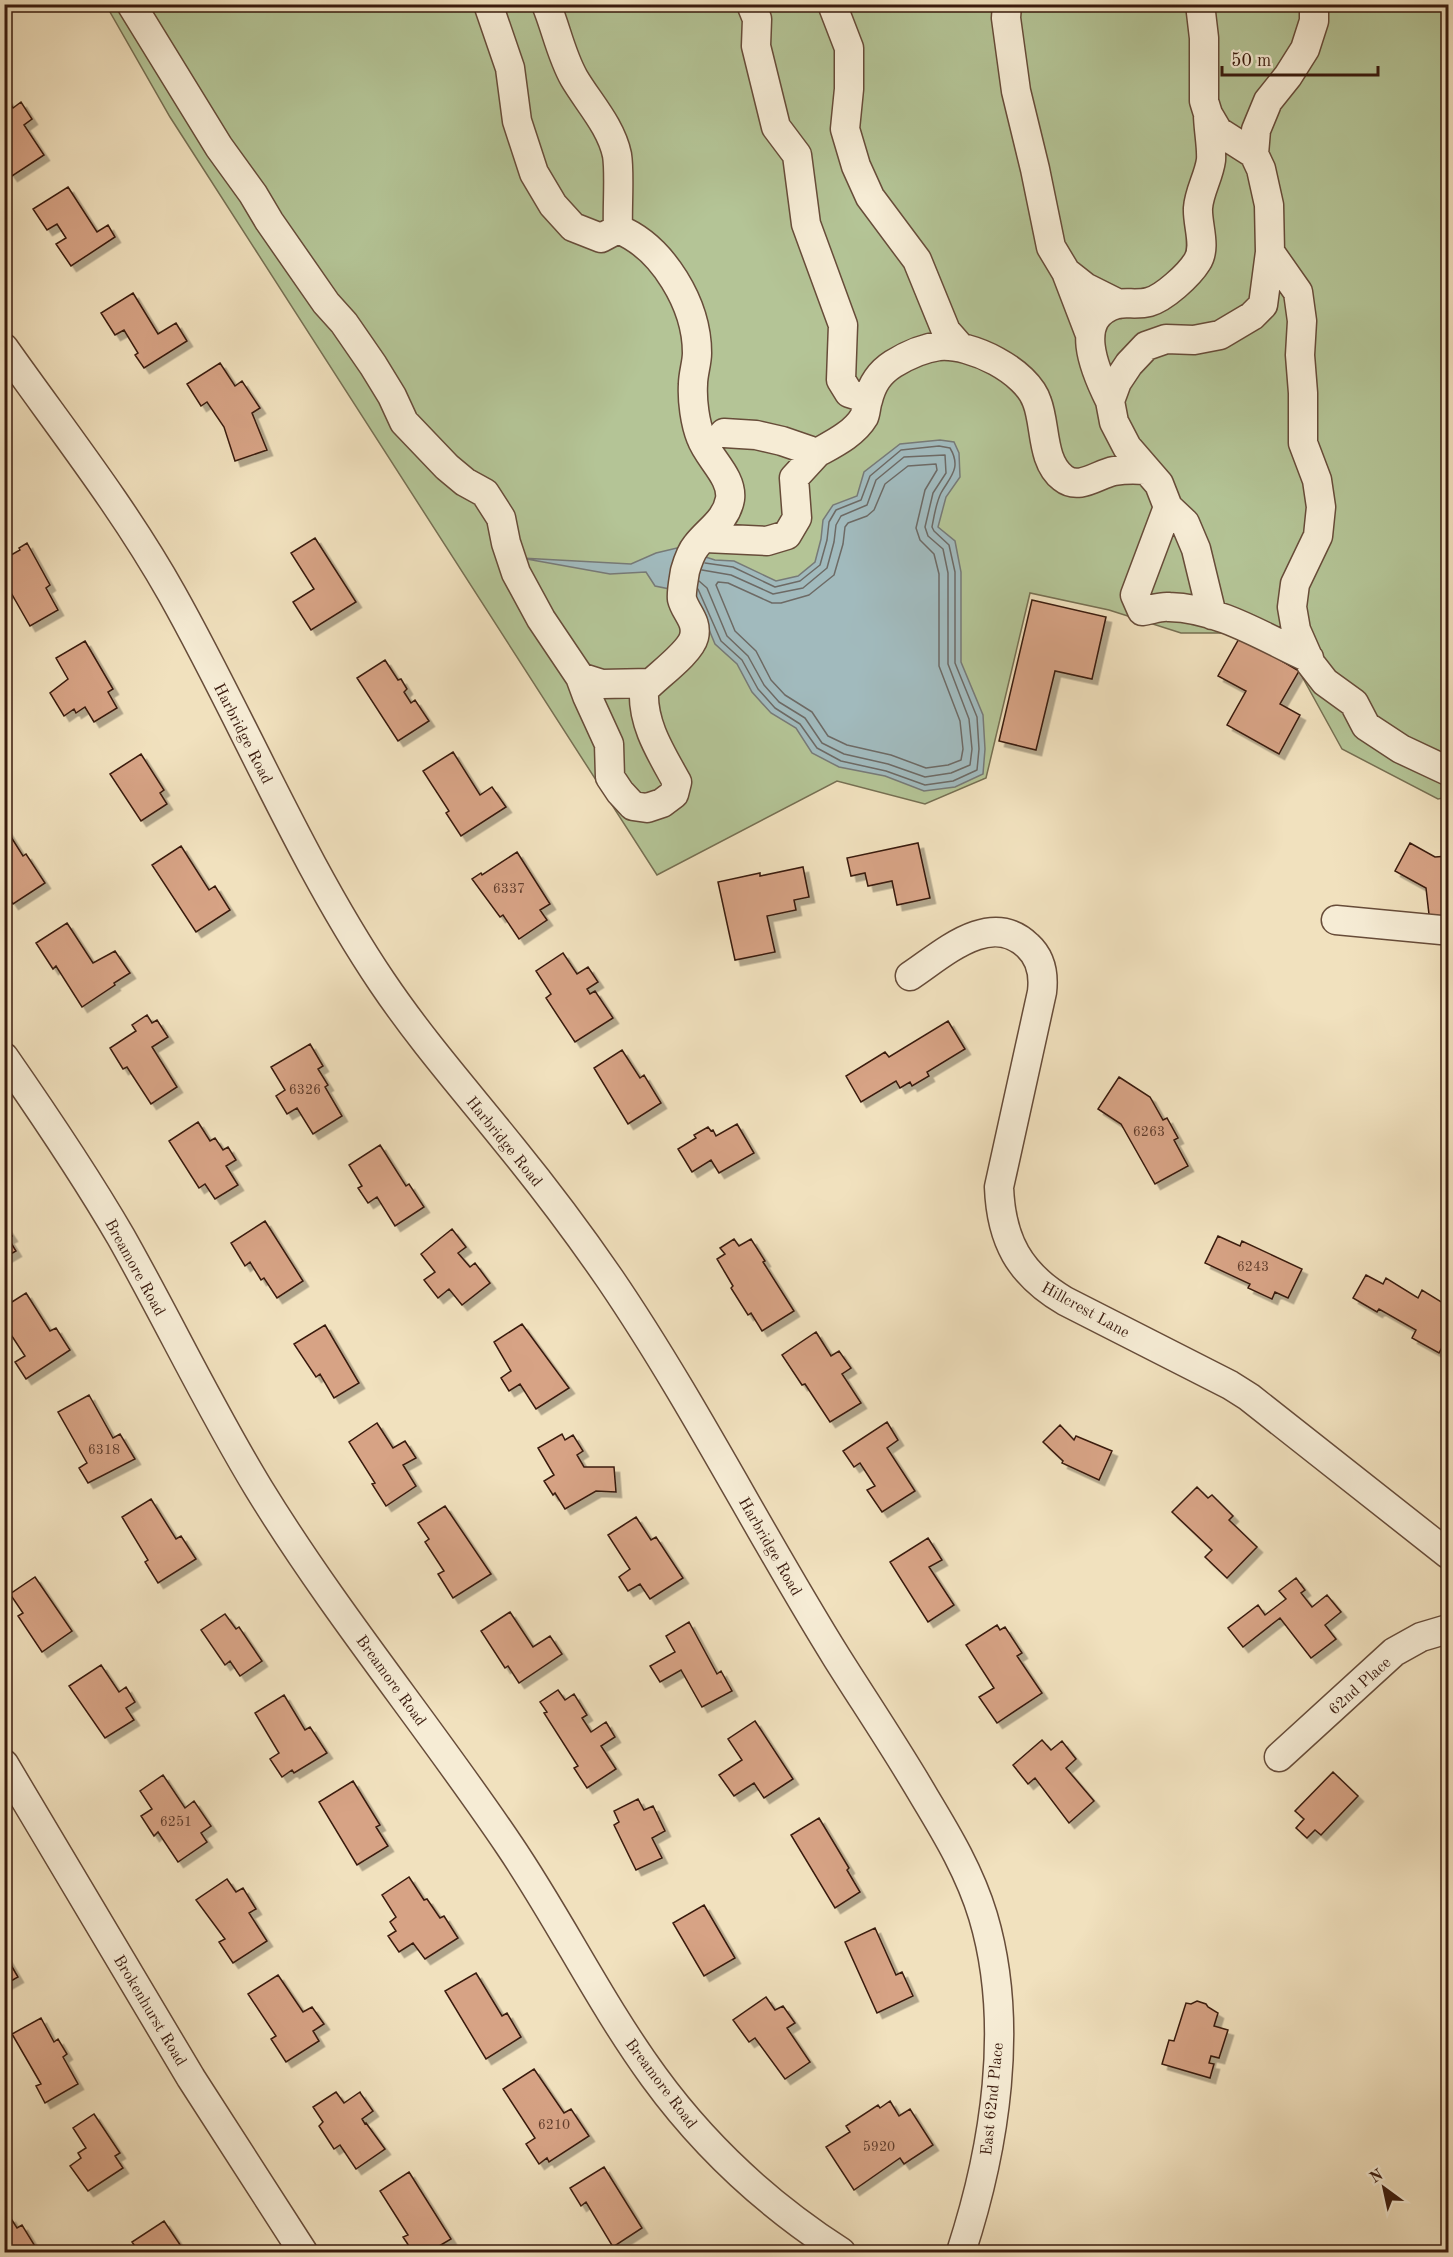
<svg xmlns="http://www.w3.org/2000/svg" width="1453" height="2257" viewBox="0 0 1453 2257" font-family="'Old Standard TT',serif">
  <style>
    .green { fill: #b4c496; stroke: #766f52; stroke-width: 1.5 }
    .water { fill: #a1babd; stroke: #777a77; stroke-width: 1.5 }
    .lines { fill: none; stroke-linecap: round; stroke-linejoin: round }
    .shore { stroke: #6d6a65; stroke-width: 1.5 }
    .building { fill: #d7a385; stroke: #391a0d; stroke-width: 1.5; filter: url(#shadow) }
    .minor-casing { stroke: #674c39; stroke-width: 31 }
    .minor { stroke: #f6ecd5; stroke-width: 28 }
    .labels { text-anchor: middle; stroke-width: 4.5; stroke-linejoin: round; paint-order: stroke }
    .number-label { font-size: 14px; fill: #603c2b }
    .street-label { font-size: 16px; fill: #391a0d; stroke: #f6ecd5 }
  </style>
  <defs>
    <filter id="shadow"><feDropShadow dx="5.5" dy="5.5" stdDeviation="0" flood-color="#0004"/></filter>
  </defs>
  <rect width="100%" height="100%" fill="#f1e1be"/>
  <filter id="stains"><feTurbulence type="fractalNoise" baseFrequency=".00333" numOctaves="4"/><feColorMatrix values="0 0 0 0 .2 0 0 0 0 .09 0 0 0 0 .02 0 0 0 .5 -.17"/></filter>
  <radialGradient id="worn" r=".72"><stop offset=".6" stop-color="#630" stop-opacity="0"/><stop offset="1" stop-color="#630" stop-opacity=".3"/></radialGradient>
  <path class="green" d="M 106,5 L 1448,5 L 1448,797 L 1438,799 L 1342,749 L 1299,671 L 1236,633 L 1181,633 L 1109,610 L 1030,593 L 986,778 L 925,804 L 837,781 L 657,875 L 170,117 Z"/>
  <path class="water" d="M 940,440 L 954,442 L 959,453 L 960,477 L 946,497 L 938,527 L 955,541 L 961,572 L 961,662 L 983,715 L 985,749 L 983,774 L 955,787 L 924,791 L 885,776 L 839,767 L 812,753 L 796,728 L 771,713 L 752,692 L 737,664 L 715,644 L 694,594 L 655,586 L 646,572 L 610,574 L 521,558 L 631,564 L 656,553 L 677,548 L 715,560 L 734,561 L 776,581 L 798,576 L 815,562 L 821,539 L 823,520 L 833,505 L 857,496 L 864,472 L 900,444 Z"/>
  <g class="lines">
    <path class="shore" d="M 936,464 L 937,470 L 925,490 L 916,528 L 920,540 L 934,554 L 939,574 L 939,666 L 960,721 L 963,749 L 961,760 L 948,765 L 926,768 L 891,755 L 847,745 L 828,736 L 812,712 L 785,695 L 771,680 L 756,651 L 735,631 L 716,585 L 718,582 L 728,583 L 772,603 L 781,603 L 809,595 L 834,575 L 843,544 L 845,527 L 848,523 L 867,516 L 874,510 L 885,484 L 908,466 Z
      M 699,581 L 707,588 L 727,636 L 748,656 L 764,685 L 779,702 L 805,718 L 822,743 L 844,754 L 888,764 L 925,777 L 951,773 L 970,765 L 972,749 L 969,719 L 948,664 L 948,573 L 943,549 L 928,536 L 925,527 L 933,493 L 946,473 L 945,455 L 904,457 L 876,480 L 867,505 L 841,516 L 836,525 L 834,542 L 827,568 L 803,588 L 773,594 L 731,575 L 702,570
      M 698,589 L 721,641 L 742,660 L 758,689 L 775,708 L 800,724 L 817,748 L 841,761 L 886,771 L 925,785 L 953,781 L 977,770 L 979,749 L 977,717 L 955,663 L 955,572 L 949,545 L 934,531 L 932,527 C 934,516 936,503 941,493 C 950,477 962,468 950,448 L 939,446 L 901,450 L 870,476 L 861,500 L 836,510 L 829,522 L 827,540 L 820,565 L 800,581 L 775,587 L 733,567 L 705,563"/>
  </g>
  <path class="building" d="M 4,95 L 13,108 L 21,102 L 32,119 L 24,125 L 44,155 L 12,176 L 4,165 Z
    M 68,187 L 97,232 L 108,225 L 115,237 L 71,266 L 56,244 L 66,238 L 57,224 L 47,230 L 33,209 Z
    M 133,293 L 158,334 L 176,323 L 187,341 L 144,368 L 135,355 L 138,353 L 124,330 L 115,335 L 101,313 Z
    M 220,363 L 235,386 L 242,381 L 260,408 L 252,413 L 267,450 L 235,461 L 224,427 L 207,402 L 201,406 L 187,384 Z
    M 315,538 L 356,602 L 311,630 L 293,602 L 314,589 L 291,553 Z
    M 27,543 L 50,585 L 46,588 L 58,610 L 30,626 L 10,591 L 4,595 L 4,559 L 20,550 L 19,548 Z
    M 1032,600 L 1106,617 L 1092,679 L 1055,671 L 1036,750 L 999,741 Z
    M 1240,637 L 1299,671 L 1280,704 L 1300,715 L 1279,754 L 1227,725 L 1246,691 L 1218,676 Z
    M 85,641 L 113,689 L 108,692 L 117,708 L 94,722 L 85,707 L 76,713 L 74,709 L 64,716 L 50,693 L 68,679 L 56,658 Z
    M 385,660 L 398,680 L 401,679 L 407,689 L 404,692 L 411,703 L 415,700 L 429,721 L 398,741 L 357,678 Z
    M 453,752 L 480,795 L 492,787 L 506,807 L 461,836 L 446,813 L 449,811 L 423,771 Z
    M 141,754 L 164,790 L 160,793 L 167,804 L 141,821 L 110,774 Z
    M 6,829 L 23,856 L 26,854 L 45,883 L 13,904 L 4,891 Z
    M 918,843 L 930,898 L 897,905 L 892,881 L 868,886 L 865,873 L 851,876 L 847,858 Z
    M 1410,843 L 1435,857 L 1448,856 L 1448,935 L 1430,923 L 1426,888 L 1395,871 Z
    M 181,846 L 209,890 L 215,886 L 230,910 L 196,932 L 152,865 Z
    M 517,852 L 550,904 L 540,910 L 547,920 L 519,939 L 503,915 L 500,917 L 472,879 L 481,873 L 482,875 Z
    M 803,867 L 809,897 L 794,900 L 796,910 L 767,916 L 775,952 L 735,960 L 718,882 L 760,873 L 760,876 Z
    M 67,923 L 93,963 L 115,951 L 130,973 L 114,983 L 115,985 L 82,1007 L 56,966 L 53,969 L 36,943 Z
    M 563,953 L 577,974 L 588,967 L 598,982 L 587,989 L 590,994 L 595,991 L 613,1018 L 575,1042 L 546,998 L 551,994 L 536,971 Z
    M 147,1015 L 152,1023 L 157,1020 L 168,1037 L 152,1047 L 177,1087 L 151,1104 L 127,1067 L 123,1069 L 110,1048 L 136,1031 L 132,1025 Z
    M 948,1021 L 965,1049 L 927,1072 L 929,1076 L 912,1086 L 910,1082 L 900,1088 L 896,1081 L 861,1102 L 846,1076 L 885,1052 L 889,1057 Z
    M 310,1044 L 323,1066 L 318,1069 L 328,1085 L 325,1087 L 342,1116 L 313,1134 L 297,1108 L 287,1114 L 276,1096 L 285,1090 L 271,1067 Z
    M 622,1050 L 640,1078 L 644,1075 L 661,1103 L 628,1124 L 594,1068 Z
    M 1119,1077 L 1150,1097 L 1163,1120 L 1167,1118 L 1178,1138 L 1174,1140 L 1188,1166 L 1155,1184 L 1121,1124 L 1098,1109 Z
    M 198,1122 L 210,1141 L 215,1138 L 223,1150 L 228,1147 L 236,1160 L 226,1166 L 238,1185 L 215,1199 L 205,1184 L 199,1188 L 169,1141 Z
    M 737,1124 L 754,1153 L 719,1173 L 711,1160 L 692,1172 L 678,1149 L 696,1138 L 694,1135 L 708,1127 L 711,1131 L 713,1130 L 716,1136 Z
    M 380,1145 L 406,1186 L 409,1184 L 424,1207 L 395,1226 L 377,1197 L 368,1203 L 358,1188 L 362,1186 L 349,1165 Z
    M 265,1221 L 303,1281 L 277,1298 L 264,1278 L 261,1280 L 250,1262 L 245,1266 L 231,1243 Z
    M 4,1224 L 12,1236 L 8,1238 L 16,1251 L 4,1258 Z
    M 452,1229 L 466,1247 L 458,1253 L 470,1267 L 475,1263 L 490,1283 L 462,1305 L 449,1289 L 438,1298 L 424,1280 L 435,1272 L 421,1254 Z
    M 1218,1236 L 1240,1246 L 1242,1241 L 1302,1269 L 1288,1298 L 1275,1292 L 1272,1299 L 1248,1288 L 1250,1284 L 1205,1263 Z
    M 734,1239 L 739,1246 L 751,1239 L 765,1261 L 763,1262 L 794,1311 L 762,1331 L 751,1313 L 748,1315 L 731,1288 L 733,1286 L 717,1259 L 725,1254 L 720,1248 Z
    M 1366,1275 L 1383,1284 L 1386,1278 L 1418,1298 L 1422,1290 L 1448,1306 L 1446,1313 L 1448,1314 L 1448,1336 L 1439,1353 L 1412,1338 L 1416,1330 L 1379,1309 L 1377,1312 L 1353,1298 Z
    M 26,1293 L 50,1331 L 56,1328 L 70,1350 L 26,1379 L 15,1362 L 25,1356 L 4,1324 L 4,1307 Z
    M 522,1324 L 569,1388 L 536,1409 L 520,1384 L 509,1391 L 501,1378 L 511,1371 L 494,1342 Z
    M 325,1325 L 359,1383 L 334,1398 L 320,1374 L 316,1377 L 294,1344 Z
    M 816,1332 L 831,1356 L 839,1351 L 851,1368 L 842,1374 L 861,1403 L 830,1422 L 805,1384 L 802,1385 L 782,1355 Z
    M 89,1395 L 113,1438 L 120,1434 L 135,1459 L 88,1483 L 79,1468 L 87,1463 L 58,1412 Z
    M 887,1422 L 898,1440 L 887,1448 L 915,1491 L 882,1512 L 867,1490 L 875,1486 L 860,1463 L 854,1467 L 843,1451 Z
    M 377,1423 L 393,1448 L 405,1441 L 416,1458 L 403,1465 L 416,1486 L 386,1506 L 372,1484 L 375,1483 L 349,1442 Z
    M 1060,1425 L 1074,1440 L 1076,1436 L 1112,1451 L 1099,1480 L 1062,1463 L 1063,1461 L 1043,1442 Z
    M 562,1434 L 565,1440 L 573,1435 L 583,1451 L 577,1455 L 584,1467 L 614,1467 L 616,1492 L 596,1491 L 565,1509 L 555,1493 L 553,1495 L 544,1481 L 554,1475 L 538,1448 Z
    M 1197,1487 L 1208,1498 L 1212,1495 L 1233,1516 L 1229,1520 L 1257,1547 L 1227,1578 L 1205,1557 L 1212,1550 L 1172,1512 Z
    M 151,1499 L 176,1539 L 181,1536 L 196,1559 L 158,1583 L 145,1562 L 148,1560 L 122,1517 Z
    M 445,1506 L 491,1574 L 453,1598 L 438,1574 L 444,1571 L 425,1542 L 429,1539 L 418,1523 Z
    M 636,1517 L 651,1540 L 656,1537 L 683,1578 L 650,1599 L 640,1584 L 628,1591 L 619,1577 L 630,1569 L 608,1535 Z
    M 928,1538 L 942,1560 L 929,1567 L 954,1605 L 928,1622 L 890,1562 Z
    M 35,1577 L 72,1631 L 42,1652 L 18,1616 L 23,1613 L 10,1594 Z
    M 1296,1578 L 1305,1590 L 1301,1593 L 1312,1607 L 1327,1595 L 1341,1612 L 1325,1625 L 1336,1639 L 1311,1658 L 1280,1618 L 1243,1647 L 1228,1628 L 1258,1605 L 1265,1615 L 1286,1599 L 1279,1591 Z
    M 510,1612 L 533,1647 L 550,1636 L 562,1654 L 519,1683 L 508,1666 L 505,1668 L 481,1631 Z
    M 225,1614 L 236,1629 L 239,1627 L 262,1661 L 240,1676 L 230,1661 L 225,1665 L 201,1630 Z
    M 689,1622 L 717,1674 L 721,1671 L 732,1691 L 702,1707 L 681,1670 L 660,1682 L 650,1666 L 675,1652 L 666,1636 Z
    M 997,1625 L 1000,1630 L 1005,1627 L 1022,1653 L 1017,1656 L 1042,1693 L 997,1723 L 979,1697 L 994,1688 L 966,1645 Z
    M 101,1665 L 119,1692 L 126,1687 L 135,1702 L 126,1708 L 134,1720 L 105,1738 L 69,1686 Z
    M 558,1690 L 565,1700 L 574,1694 L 587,1715 L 582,1718 L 591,1732 L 606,1722 L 615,1737 L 601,1746 L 616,1769 L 587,1788 L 574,1768 L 578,1766 L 544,1713 L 547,1712 L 540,1702 Z
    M 284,1695 L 305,1730 L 310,1727 L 327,1753 L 294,1773 L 292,1770 L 282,1777 L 270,1759 L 279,1753 L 255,1713 Z
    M 755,1721 L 793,1779 L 764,1798 L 754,1783 L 734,1796 L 719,1775 L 742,1760 L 728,1739 Z
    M 1042,1740 L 1051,1750 L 1062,1741 L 1076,1759 L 1066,1768 L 1094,1801 L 1069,1823 L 1035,1778 L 1028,1784 L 1013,1765 Z
    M 1333,1772 L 1358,1796 L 1321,1835 L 1315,1830 L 1307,1838 L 1296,1828 L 1304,1819 L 1295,1811 Z
    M 163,1775 L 185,1808 L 194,1801 L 211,1826 L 201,1833 L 207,1842 L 178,1862 L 158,1832 L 154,1836 L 141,1816 L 152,1809 L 140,1791 Z
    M 353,1781 L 380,1825 L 376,1827 L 388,1846 L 357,1865 L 319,1802 Z
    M 638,1799 L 644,1810 L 653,1806 L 665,1831 L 652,1838 L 662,1858 L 636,1870 L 614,1825 L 619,1822 L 614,1811 Z
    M 819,1818 L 849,1868 L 847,1870 L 860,1892 L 835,1908 L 791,1835 Z
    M 409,1877 L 424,1900 L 427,1899 L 440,1918 L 444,1916 L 458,1938 L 425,1959 L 413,1943 L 399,1952 L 388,1936 L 396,1931 L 390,1922 L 396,1917 L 382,1895 Z
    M 227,1879 L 236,1892 L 243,1888 L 256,1909 L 249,1913 L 267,1941 L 233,1963 L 219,1942 L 225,1939 L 196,1900 Z
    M 704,1905 L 735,1958 L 704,1976 L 673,1923 Z
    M 875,1928 L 896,1975 L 902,1972 L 913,1996 L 877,2013 L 845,1942 Z
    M 4,1953 L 18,1977 L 4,1985 Z
    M 476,1973 L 502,2016 L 507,2013 L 521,2037 L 486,2059 L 445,1991 Z
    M 278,1975 L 303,2012 L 312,2007 L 324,2024 L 313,2031 L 319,2041 L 286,2062 L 271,2039 L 276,2036 L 248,1994 Z
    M 766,1997 L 775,2010 L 783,2006 L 795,2023 L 787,2028 L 810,2062 L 785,2079 L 755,2038 L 749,2042 L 733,2020 Z
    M 1197,2001 L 1206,2004 L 1208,2007 L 1218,2013 L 1214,2026 L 1228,2030 L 1219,2058 L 1211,2056 L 1209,2063 L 1214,2064 L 1210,2078 L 1162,2064 L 1169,2040 L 1174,2041 L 1186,2003 L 1191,2004 Z
    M 41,2018 L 54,2042 L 58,2039 L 67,2054 L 63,2057 L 78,2084 L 45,2103 L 36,2086 L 41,2084 L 12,2034 Z
    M 534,2069 L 564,2113 L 571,2109 L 589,2136 L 549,2162 L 547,2158 L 539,2164 L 526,2144 L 535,2138 L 503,2089 Z
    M 336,2092 L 344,2103 L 360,2092 L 361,2094 L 373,2111 L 362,2119 L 365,2124 L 366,2123 L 385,2149 L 356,2169 L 340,2145 L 334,2149 L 319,2126 L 323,2122 L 313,2107 Z
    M 890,2101 L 899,2116 L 910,2109 L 933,2145 L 904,2164 L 900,2158 L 854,2190 L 826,2147 L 850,2132 L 846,2126 L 878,2105 L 880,2108 Z
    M 94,2114 L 120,2153 L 115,2156 L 123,2168 L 88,2191 L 70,2166 L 81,2158 L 78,2153 L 86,2148 L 73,2128 Z
    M 604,2167 L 642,2228 L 613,2247 L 586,2202 L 581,2206 L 570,2188 Z
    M 409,2172 L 451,2239 L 429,2252 L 413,2252 L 403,2237 L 408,2235 L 380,2191 Z
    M 10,2217 L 17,2228 L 22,2225 L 38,2251 L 4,2252 L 4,2220 Z
    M 164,2221 L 185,2252 L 139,2252 L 132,2242 Z"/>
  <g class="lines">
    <defs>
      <path id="minor" d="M 131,4 L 219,147 L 253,194 L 269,221 L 326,303 L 344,323 L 373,365 L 392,396 L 404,422 L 447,467 L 465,482 L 485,493 L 501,518 L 506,543 L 516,573 L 541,619 L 580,677 L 587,696 L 609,744 L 610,777 L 620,792 L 633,806 L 647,808 L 662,803 L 674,794 L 677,782 C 661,753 642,724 644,690 C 657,676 690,653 694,637 C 698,621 685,612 682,599 C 681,592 684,578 685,571 C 687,564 691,552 696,546 C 708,530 726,521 730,499 C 733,477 708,458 701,438 C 695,423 692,401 693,384 C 693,374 697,363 697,353 C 697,305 663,247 618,229 C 617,208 620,173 617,155 C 611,126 588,102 574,78 C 561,55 556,28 546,4
        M 488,4 L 510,68 L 517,121 L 534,173 L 553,205 L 573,227 L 601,238 L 618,229
        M 751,4 L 757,19 L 756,46 L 776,127 L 797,155 L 806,224 L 843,325 L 841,380 L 849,393 L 868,399
        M 832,4 L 849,48 L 849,89 L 845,129 L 856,166 L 870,197 L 917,260 L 946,331 L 960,347
        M 1007,4 L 1006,18 L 1016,91 L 1035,169 L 1051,247 L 1066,272
        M 1200,4 L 1204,38 L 1204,101 L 1208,114 L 1218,131 L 1254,154
        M 1314,4 L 1314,21 L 1305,49 L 1288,76 L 1268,101 L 1256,130 L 1254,154 L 1261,169 L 1269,205 L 1270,252 L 1298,292 L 1302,321 L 1300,355 L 1303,393 L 1303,443 L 1317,480 L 1321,507 L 1318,536 L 1295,584 L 1292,607 L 1296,630 L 1311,664 L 1325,682 L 1354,703 L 1366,726 L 1401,749 L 1448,771
        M 1270,252 L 1263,305 L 1252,316 L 1220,335 L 1194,340 L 1166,339 L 1146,346 L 1129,364 L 1117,382 L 1110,401 L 1114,422 L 1127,447 L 1159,484 L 1168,507 L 1135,595 L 1142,611 C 1151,610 1160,606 1169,607 C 1219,608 1265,638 1309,658
        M 1089,332 L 1066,272 L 1085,287 L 1119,304
        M 4,348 C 62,430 123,507 172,594 C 244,722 300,860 382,982 C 421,1040 467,1092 511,1147 C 546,1190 579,1234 610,1279 C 693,1401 759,1533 837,1658 C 866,1704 897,1750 925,1798 C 948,1836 970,1873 983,1916 C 1015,2023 995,2148 961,2252
        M 1110,401 C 1095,371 1071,317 1117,304 C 1126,302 1138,305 1149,302 C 1164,298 1189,275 1197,262 C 1207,247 1197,225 1198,208 C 1199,192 1209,176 1211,160 C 1212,147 1208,128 1208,114
        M 724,433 L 756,435 L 782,441 L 817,453 C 833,444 854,434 864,417 C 866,413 866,405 868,400 C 872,384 879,373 893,364 C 906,356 924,348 939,346 C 971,343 1027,371 1037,402 C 1046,425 1041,461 1063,478 C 1079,491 1098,474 1114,471 C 1125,469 1135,469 1146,470
        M 1168,507 L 1185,523 L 1196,549 L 1212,615
        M 705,538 L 767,541 L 787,535 L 797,518 L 794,478 L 817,453
        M 580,677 L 602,684 L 651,683
        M 1336,920 L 1441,930
        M 910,976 C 942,955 990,909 1028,946 C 1041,958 1044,975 1042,992 L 999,1187 C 1001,1240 1019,1274 1065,1301 L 1230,1385 L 1249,1397 L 1448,1554
        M 4,1057 C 45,1116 85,1175 121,1237 C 168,1320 209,1407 259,1489 C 335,1613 428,1725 509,1845 C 560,1920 600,2003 654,2077 C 705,2147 768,2205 841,2252
        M 1279,1757 L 1394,1652 L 1421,1637 L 1448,1629
        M 4,1764 L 191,2078 L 303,2252"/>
    </defs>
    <use href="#minor" class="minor-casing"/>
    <use href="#minor" class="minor"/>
  </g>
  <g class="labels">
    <g class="number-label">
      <text x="509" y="893">6337</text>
      <text x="305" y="1094">6326</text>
      <text x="1149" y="1136">6263</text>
      <text x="1253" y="1271">6243</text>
      <text x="104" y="1454">6318</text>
      <text x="176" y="1826">6251</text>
      <text x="554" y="2129">6210</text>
      <text x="879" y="2151">5920</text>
    </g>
    <g class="street-label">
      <text transform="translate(244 733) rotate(63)" y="6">Harbridge Road</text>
      <text transform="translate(505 1141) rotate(51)" y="6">Harbridge Road</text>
      <text transform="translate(136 1267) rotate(61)" y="6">Breamore Road</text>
      <text transform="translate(1086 1309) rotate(29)" y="6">Hillcrest Lane</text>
      <text transform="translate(771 1546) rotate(60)" y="6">Harbridge Road</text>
      <text transform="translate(392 1680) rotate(54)" y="6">Breamore Road</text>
      <text transform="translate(1359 1685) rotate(-42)" y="6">62nd Place</text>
      <text transform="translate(151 2010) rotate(59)" y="6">Brokenhurst Road</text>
      <text transform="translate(662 2083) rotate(53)" y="6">Breamore Road</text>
      <text transform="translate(991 2099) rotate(-84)" y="6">East 62nd Place</text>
    </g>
  </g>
  <rect width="1453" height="2257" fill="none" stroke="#f1e1be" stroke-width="24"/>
  <rect x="6" y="6" width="1441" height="2245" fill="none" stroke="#391a0d" stroke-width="3"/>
  <rect x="12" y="12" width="1429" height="2233" fill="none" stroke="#391a0d" stroke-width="1.5"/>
  <g transform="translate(1384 2188) rotate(327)" stroke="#f6ecd5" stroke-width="4.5" paint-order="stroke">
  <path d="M0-4.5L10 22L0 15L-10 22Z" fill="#391a0d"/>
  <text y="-9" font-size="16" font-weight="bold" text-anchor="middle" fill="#391a0d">N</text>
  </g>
  <path d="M1222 66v9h156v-9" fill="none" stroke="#391a0d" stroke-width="3"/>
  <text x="1231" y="66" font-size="18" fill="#391a0d" stroke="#f6ecd5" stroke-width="4.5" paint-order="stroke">50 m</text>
  <rect width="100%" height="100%" filter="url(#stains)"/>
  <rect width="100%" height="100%" fill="url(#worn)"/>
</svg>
